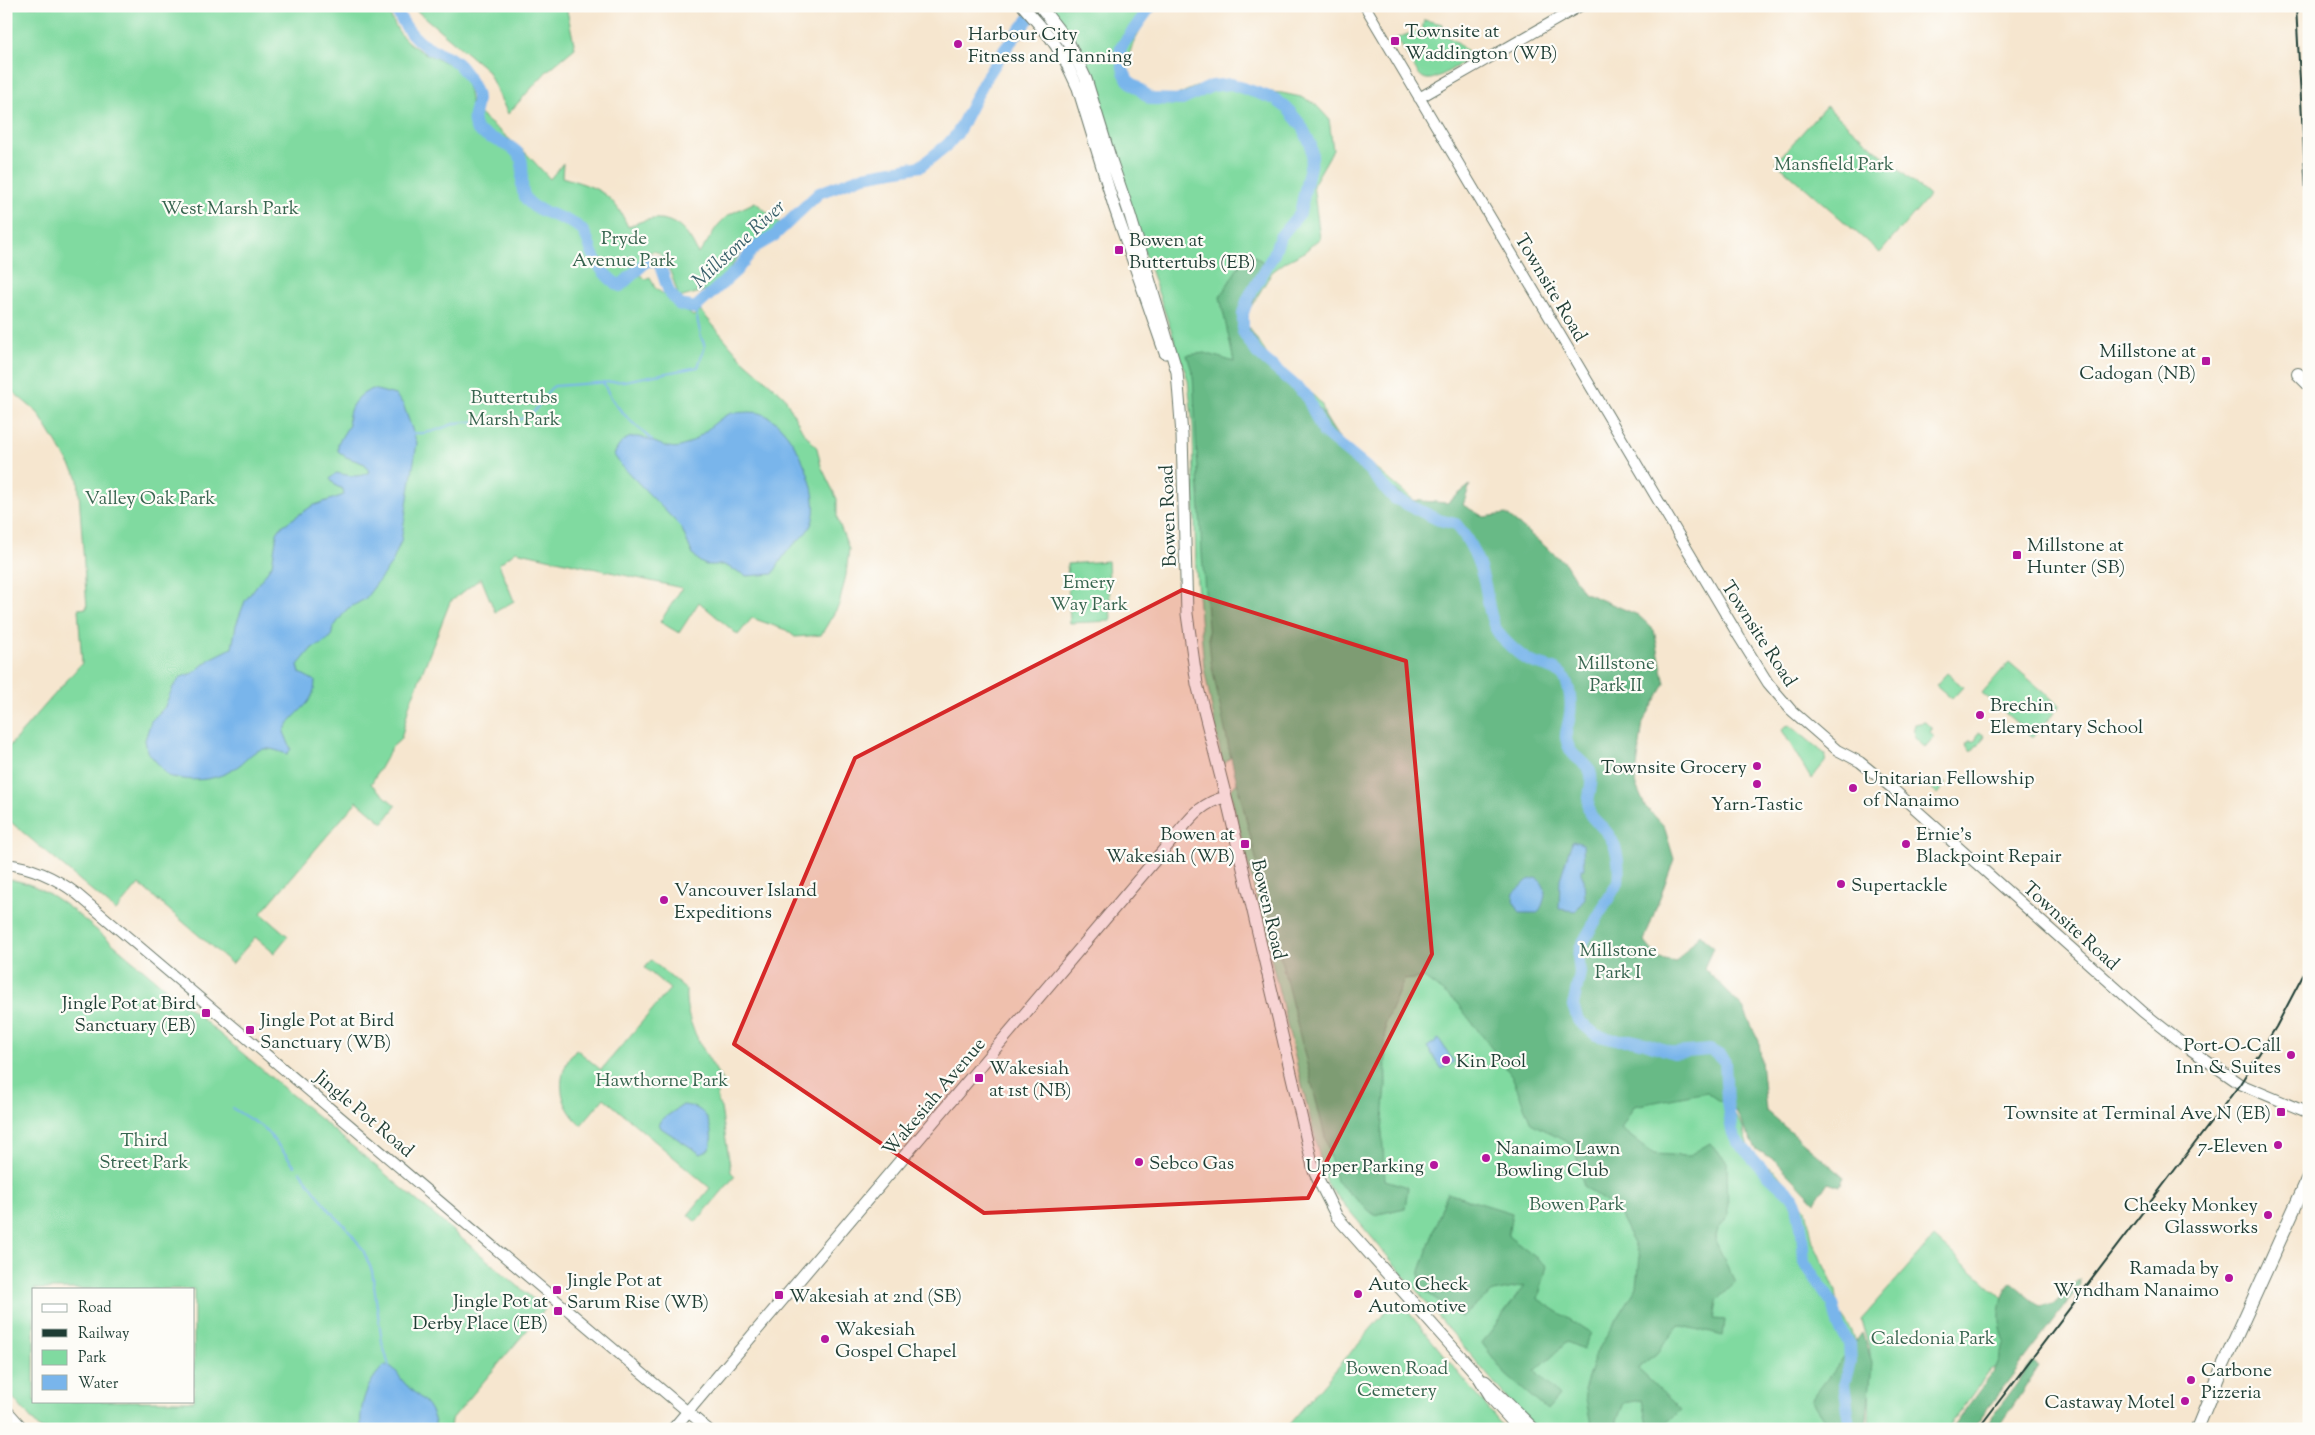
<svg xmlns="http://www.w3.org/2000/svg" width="2315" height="1435" viewBox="0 0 2315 1435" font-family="'Sorts Mill Goudy',serif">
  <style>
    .green { fill: #80daa0; stroke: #508c6a; fill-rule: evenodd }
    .forest { fill: #68ba86; stroke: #447c5d }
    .water { fill: #79b5eb; stroke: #4c7990 }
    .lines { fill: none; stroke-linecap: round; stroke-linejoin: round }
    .stream { stroke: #79b5eb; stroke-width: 2 }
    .river { stroke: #79b5eb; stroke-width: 12 }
    .tertiary-casing { stroke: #6a786a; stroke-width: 12 }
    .secondary-casing { stroke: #6a786a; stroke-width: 13 }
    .primary-casing { stroke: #6a786a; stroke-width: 14 }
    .tertiary { stroke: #fff; stroke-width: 10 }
    .secondary { stroke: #fff; stroke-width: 11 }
    .primary { stroke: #fff; stroke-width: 12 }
    .rail { stroke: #1f3d34; stroke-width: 2 }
    .marked { fill: #d62828; fill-opacity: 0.2; stroke: #d62828; stroke-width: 4; stroke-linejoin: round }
    .poi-dot { fill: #b5179e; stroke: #fdfcf7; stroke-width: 2 }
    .labels { text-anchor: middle; stroke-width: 4.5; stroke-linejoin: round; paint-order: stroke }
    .poi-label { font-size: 19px; fill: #1f3d34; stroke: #fdfcf7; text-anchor: start }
    .park-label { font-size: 19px; fill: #37644f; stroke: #fdfcf7 }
    .street-label { font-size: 19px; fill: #1f3d34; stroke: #fdfcf7 }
    .water-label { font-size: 20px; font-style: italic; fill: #3a616b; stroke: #fdfcf7 }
  </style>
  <rect width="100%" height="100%" fill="#fdfcf7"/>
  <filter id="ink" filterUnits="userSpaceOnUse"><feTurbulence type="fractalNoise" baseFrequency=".02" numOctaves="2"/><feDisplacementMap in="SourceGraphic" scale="10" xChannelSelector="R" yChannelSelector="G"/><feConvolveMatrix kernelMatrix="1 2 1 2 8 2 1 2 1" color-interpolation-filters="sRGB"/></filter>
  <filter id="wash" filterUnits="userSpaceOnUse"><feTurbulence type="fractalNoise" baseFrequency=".0096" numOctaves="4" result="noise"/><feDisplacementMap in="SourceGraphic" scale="20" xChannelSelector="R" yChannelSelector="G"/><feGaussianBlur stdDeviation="1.12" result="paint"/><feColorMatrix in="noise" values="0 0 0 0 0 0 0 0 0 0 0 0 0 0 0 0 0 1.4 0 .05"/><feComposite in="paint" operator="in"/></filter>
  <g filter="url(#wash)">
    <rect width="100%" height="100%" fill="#f6e6cf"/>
    <path class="green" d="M 6,6 L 386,6 C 392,19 397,33 408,42 C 438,68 467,54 471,107 L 526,153 L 550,179 L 563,163 L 562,177 C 597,188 612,191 628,227 C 661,210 684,220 698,254 C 708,244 712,231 721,222 C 730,212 744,208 755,202 L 781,224 L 766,237 L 746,244 L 725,276 L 707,290 L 679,298 C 676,289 665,245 650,252 C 644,255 639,264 633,269 L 645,279 L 650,277 L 655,288 L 693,316 L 701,311 L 741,358 L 784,396 L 802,430 L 817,448 L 821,466 L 837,499 L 837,518 L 849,549 L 846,575 L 839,605 L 821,635 L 795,637 L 786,630 L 752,618 L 738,635 L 699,602 L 679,633 L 660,622 L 682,588 L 516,551 L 499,564 L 514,601 L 495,612 L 481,578 L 450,602 L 409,706 L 401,739 L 392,747 L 371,784 L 396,806 L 383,823 L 357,801 L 261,913 L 288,936 L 274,953 L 255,937 L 232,964 L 139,884 L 116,911 L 6,818 L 6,750 L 82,663 L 78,609 L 87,608 L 78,478 L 38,413 L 6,386 Z
      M 411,6 L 566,6 L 575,48 L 546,72 L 508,114 L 487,70 Z
      M 1041,6 L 1158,6 C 1136,32 1109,73 1148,98 L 1173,97 L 1195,87 L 1204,86 L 1231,85 L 1259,91 L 1282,93 L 1301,97 L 1314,103 L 1329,119 L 1333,150 L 1313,185 L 1320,238 L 1303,253 L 1287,261 L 1272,272 L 1246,315 L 1248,326 L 1274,365 L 1287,377 L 1303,386 L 1316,398 L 1322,405 L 1325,416 L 1335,433 L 1342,441 L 1356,455 L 1373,466 L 1423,508 L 1610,912 L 1729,1092 L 1732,1111 L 1743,1127 L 1749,1147 L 1756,1159 L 1776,1172 L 1806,1209 L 1813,1242 L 1836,1291 L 1839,1312 L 1852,1331 L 1857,1345 L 1858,1429 L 1533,1429 L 1326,1183 L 1230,791 L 1270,744 L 1264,717 L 1223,766 L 1204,667 L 1196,570 L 1193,426 L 1188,380 L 1085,78 Z
      M 1424,20 L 1443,24 L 1442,33 L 1440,34 C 1453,38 1463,46 1471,58 C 1419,88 1427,90 1397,38 L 1414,32 L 1422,31 Z
      M 1826,106 L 1929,196 L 1880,253 L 1776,162 Z
      M 1108,561 L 1111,621 L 1070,623 L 1067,564 Z
      M 2009,662 L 2060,706 L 2033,737 L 1982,693 Z
      M 1947,673 L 1963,687 L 1952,699 L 1936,685 Z
      M 1925,722 L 1932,729 L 1930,732 L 1934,737 L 1925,747 C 1915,739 1911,737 1915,724 Z
      M 1790,725 L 1826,755 L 1825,762 L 1811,779 L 1782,730 L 1786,726 Z
      M 1979,732 L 1985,736 L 1971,752 L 1966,745 L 1969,741 L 1975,741 Z
      M 1938,779 L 1946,784 L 1937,794 L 1930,788 Z
      M 6,879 C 46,883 75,913 105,937 L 545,1309 L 451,1420 L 450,1429 L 40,1429 L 6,1390 ZM 34,1289 L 194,1289 L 194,1401 L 34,1401 Z
      M 651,960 L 686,990 C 684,1026 707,1054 724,1084 C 717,1091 715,1099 721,1108 L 731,1172 L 735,1176 L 696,1222 L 688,1215 L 710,1188 L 604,1098 L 581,1125 C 557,1103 555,1074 576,1049 L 601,1070 L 670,989 L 645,968 Z
      M 1934,1237 L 2040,1332 L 2022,1352 L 1990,1370 L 1947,1429 L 1869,1429 L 1870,1352 L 1861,1320 Z
      M 1400,1302 L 1505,1429 L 1285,1429 L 1393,1303 Z"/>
    <path class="forest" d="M 1248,251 L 1263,262 L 1259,288 L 1245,320 L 1273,372 L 1318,407 L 1357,465 L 1410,500 L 1447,503 L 1470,485 L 1463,505 L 1484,517 L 1506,514 L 1565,563 L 1583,592 L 1638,615 L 1654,630 L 1665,684 L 1643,722 L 1635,783 L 1645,806 L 1664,826 L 1674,859 L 1644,941 L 1659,959 L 1676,962 L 1700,934 L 1713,948 L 1704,968 L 1743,1008 L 1759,1041 L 1766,1111 L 1844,1177 L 1840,1186 L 1828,1182 L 1815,1202 L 1776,1161 L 1756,1149 L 1736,1112 L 1707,1092 L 1634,1106 L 1621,1129 L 1654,1154 L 1688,1156 L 1710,1143 L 1727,1162 L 1728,1216 L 1718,1229 L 1715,1240 L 1735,1283 L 1717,1301 L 1714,1319 L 1725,1320 L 1723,1336 L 1679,1325 L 1656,1354 L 1637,1368 L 1681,1410 L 1662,1429 L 1648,1429 L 1642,1400 L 1624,1403 L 1617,1420 L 1618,1429 L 1592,1429 L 1584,1390 L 1596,1353 L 1637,1287 L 1640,1256 L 1617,1210 L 1584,1187 L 1574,1146 L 1531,1123 L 1512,1076 L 1484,1038 L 1456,1002 L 1424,978 L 1404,980 L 1385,1023 L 1386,1085 L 1382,1132 L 1385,1180 L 1408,1187 L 1405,1208 L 1374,1215 L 1336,1181 L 1230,754 L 1211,662 L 1202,554 L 1193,375 L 1187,355 L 1205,353 L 1234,362 L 1220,297 Z
      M 1447,1193 L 1512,1213 L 1508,1236 L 1547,1266 L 1538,1299 L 1591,1333 L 1583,1349 L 1567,1342 L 1535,1371 L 1559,1396 L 1547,1410 L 1506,1375 L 1482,1343 L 1524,1286 L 1493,1292 L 1461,1317 L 1419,1287 L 1420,1271 Z
      M 2080,1279 L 2081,1284 L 1972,1429 L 1951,1429 L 1993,1372 L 2005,1343 C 1997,1321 1998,1302 2011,1282 L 2041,1307 L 2054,1304 Z
      M 1862,1333 L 1872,1363 L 1866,1429 L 1830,1429 L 1811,1400 Z
      M 2033,1362 L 2039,1366 L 1998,1429 L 1983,1429 Z"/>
    <path class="water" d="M 373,389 L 395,395 L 403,404 L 417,443 L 401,541 L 392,563 L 365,599 L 347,609 L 333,628 L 331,637 L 322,644 L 312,648 L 298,665 L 300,673 L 315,681 C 315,707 292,711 284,732 L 291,749 L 287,754 C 280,752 272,748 264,749 C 254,750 249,757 242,763 C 221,781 194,783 168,776 L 147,751 L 145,740 L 151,721 L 164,708 L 173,687 L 181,677 L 193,673 L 210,659 L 232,648 L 236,625 L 245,601 L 272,565 L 277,533 L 282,526 L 312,506 L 344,495 L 343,489 L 336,486 L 330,479 L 336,473 C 348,475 358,479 369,472 L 365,464 L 346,457 L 338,451 L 338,443 L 349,425 C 346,408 358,394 373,389 Z
      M 731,413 C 741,413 756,410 765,415 C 794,428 825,496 811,525 C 806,535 797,541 790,548 C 783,556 778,565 773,574 L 747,576 L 724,565 L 706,565 L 700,562 L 692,553 L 681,527 L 620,464 L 614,455 C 631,416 658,453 680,447 C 700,441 712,421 731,413 Z
      M 1572,841 L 1583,844 L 1584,869 L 1581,869 L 1581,874 L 1584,879 L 1585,898 L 1576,911 L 1559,909 L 1560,879 Z
      M 1536,878 C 1550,886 1545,902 1538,913 L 1520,913 L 1513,900 L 1514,893 L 1528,880 Z
      M 1439,1039 L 1454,1062 L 1442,1069 L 1427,1047 Z
      M 683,1105 C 702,1107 708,1115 711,1132 C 712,1143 712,1150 701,1154 L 661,1128 L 659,1123 L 661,1120 Z
      M 385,1365 C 395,1367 396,1372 402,1380 C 417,1399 432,1399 436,1429 L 361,1429 C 359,1405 367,1381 385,1365 Z"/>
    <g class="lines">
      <path class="stream" d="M 603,382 C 614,408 631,422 652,440
        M 413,433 C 430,435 442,427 457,423 C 480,418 504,427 526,417 C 539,412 542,394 554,386 L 624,381 L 698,367 L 705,346 L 701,337 L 695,308
        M 232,1108 L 264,1128 L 295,1166
        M 300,1171 L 331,1212 L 347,1228 L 363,1250 L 372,1271 L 382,1342 L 389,1366"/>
      <path class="river" d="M 394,6 C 402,22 411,37 427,47 C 438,53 451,56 460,66 C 466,73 477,89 477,99 C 477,109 470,118 476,128 C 482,138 512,142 520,156 C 526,168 518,185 525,197 C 533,213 565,216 580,228 C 588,235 589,246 593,255 C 599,267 609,280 620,286 L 648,260 L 659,263 L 669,292 L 680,305 L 695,308 L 736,271 L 755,247 L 774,236 L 819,193 L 864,176 L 921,166 L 947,145 L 957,134 L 983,83 L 1002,53 L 1030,17 L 1035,6
        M 1151,6 L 1121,47 L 1120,54 L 1124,72 L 1128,80 L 1151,99 L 1182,100 L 1212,86 L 1231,84 L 1275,99 L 1287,108 L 1301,125 L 1311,145 L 1312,157 L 1300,213 L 1280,237 L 1274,254 L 1248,298 L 1243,313 L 1243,332 L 1257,353 L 1306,395 L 1323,432 L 1367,468 L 1394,498 L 1439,520 L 1456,524 C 1471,542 1480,564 1485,585 C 1488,599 1489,616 1496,629 C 1501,639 1522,658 1532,662 C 1544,667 1558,667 1565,679 C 1571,691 1572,707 1569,720 C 1568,726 1565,732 1566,738 C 1571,761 1584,758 1590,771 C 1595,784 1585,799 1589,812 C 1591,818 1599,824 1604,829 C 1617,843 1620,863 1618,882 L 1581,946 L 1578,956 L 1580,973 L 1573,1006 L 1578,1020 L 1596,1035 L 1615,1040 L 1631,1040 L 1645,1043 L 1674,1053 L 1710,1050 L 1719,1055 L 1725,1062 L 1727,1102 L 1732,1131 L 1736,1140 L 1764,1171 L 1793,1197 L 1797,1205 L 1802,1233 L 1804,1262 L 1833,1304 L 1839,1327 L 1849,1343 L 1850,1362 L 1844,1384 L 1849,1418 L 1848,1429"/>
    </g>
  </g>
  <g filter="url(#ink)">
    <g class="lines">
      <defs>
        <path id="tertiary" d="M 1365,6 L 1738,635 L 1768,683 L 1791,710 L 1837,750 L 1860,762 L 1893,789 L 2143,1012 L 2191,1050 L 2240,1084 L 2309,1113
          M 1419,98 L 1580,6
          M 6,864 C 33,867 56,878 77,894 L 708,1429"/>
        <path id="secondary" d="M 1023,6 L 1050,37 L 1063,56 L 1078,88 L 1114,206 L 1165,353
          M 1040,6 L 1069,43 L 1086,79 L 1110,157 L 1130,215 L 1177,372 L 1182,435 L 1187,614 L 1197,684 L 1229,809 L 1314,1171 L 1337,1217 L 1478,1376 L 1492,1399 L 1519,1429
          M 1485,1381 L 1534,1429
          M 6,1410 L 23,1429
          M 673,1429 L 1172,840 C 1189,821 1199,803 1226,797"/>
        <path id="primary" d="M 2298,374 L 2309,385
          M 2197,1429 L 2221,1370 L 2309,1176"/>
      </defs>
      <use href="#tertiary" class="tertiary-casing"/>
      <use href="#secondary" class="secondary-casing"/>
      <use href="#primary" class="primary-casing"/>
      <use href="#tertiary" class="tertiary"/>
      <use href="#secondary" class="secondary"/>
      <use href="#primary" class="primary"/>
      <path class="rail" d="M 2296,6 L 2309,248
        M 1978,1429 L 2240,1084 L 2276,1027 L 2309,964"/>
    </g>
  </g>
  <path class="marked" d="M 1182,590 L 1406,661 L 1432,954 L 1308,1198 L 984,1213 L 734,1044 L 855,758 Z"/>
  <g class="poi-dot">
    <rect x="1390" y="36" width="10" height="10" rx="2.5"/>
    <circle cx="958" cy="44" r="5"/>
    <rect x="1114" y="245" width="10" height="10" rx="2.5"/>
    <rect x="2201" y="356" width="10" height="10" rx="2.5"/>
    <rect x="2012" y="550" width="10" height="10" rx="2.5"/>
    <circle cx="1980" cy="715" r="5"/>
    <circle cx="1757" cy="766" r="5"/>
    <circle cx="1757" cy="784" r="5"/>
    <circle cx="1853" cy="788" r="5"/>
    <rect x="1240" y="839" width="10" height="10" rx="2.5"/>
    <circle cx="1906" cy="844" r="5"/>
    <circle cx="1841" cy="884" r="5"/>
    <circle cx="664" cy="900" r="5"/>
    <rect x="201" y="1008" width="10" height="10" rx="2.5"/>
    <rect x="245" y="1025" width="10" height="10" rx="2.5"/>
    <circle cx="2291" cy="1055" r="5"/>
    <circle cx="1446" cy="1060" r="5"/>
    <rect x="974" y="1073" width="10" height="10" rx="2.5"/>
    <rect x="2276" y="1107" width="10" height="10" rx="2.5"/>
    <circle cx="2278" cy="1145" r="5"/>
    <circle cx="1486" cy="1158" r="5"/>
    <circle cx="1139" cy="1162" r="5"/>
    <circle cx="1434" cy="1165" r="5"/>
    <circle cx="2268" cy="1215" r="5"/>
    <circle cx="2229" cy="1278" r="5"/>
    <rect x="552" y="1285" width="10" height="10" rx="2.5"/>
    <circle cx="1358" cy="1294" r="5"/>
    <rect x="774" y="1290" width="10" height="10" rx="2.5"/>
    <rect x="553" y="1306" width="10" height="10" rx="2.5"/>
    <circle cx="825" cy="1339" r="5"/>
    <circle cx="2191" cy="1380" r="5"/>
    <circle cx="2185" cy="1401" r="5"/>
  </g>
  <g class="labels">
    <g class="poi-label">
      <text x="1405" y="37">Townsite at<tspan x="1405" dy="22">Waddington (WB)</tspan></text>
      <text x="968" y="40">Harbour City<tspan x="968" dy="22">Fitness and Tanning</tspan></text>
      <text x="1129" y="246">Bowen at<tspan x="1129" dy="22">Buttertubs (EB)</tspan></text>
      <text x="2196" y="357" text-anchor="end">Millstone at<tspan x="2196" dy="22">Cadogan (NB)</tspan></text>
      <text x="2027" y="551">Millstone at<tspan x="2027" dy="22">Hunter (SB)</tspan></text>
      <text x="1990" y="711">Brechin<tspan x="1990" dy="22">Elementary School</tspan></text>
      <text x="1747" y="773" text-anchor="end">Townsite Grocery</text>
      <text x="1863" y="784">Unitarian Fellowship<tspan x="1863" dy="22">of Nanaimo</tspan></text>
      <text x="1757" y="810" text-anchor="middle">Yarn-Tastic</text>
      <text x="1235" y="840" text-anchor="end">Bowen at<tspan x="1235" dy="22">Wakesiah (WB)</tspan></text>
      <text x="1916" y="840">Ernie's<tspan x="1916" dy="22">Blackpoint Repair</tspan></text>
      <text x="1851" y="891">Supertackle</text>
      <text x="674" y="896">Vancouver Island<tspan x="674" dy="22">Expeditions</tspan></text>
      <text x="196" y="1009" text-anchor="end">Jingle Pot at Bird<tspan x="196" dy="22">Sanctuary (EB)</tspan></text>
      <text x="260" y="1026">Jingle Pot at Bird<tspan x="260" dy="22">Sanctuary (WB)</tspan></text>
      <text x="2281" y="1051" text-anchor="end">Port-O-Call<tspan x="2281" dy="22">Inn &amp; Suites</tspan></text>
      <text x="1456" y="1067">Kin Pool</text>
      <text x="989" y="1074">Wakesiah<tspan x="989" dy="22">at 1st (NB)</tspan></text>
      <text x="2271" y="1119" text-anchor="end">Townsite at Terminal Ave N (EB)</text>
      <text x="2268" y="1152" text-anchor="end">7-Eleven</text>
      <text x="1496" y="1154">Nanaimo Lawn<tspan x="1496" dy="22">Bowling Club</tspan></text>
      <text x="1149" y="1169">Sebco Gas</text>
      <text x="1424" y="1172" text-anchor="end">Upper Parking</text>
      <text x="2258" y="1211" text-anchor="end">Cheeky Monkey<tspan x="2258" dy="22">Glassworks</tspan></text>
      <text x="2219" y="1274" text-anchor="end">Ramada by<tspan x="2219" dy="22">Wyndham Nanaimo</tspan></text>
      <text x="567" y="1286">Jingle Pot at<tspan x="567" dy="22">Sarum Rise (WB)</tspan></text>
      <text x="1368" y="1290">Auto Check<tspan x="1368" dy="22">Automotive</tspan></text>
      <text x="789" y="1302">Wakesiah at 2nd (SB)</text>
      <text x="548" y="1307" text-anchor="end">Jingle Pot at<tspan x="548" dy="22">Derby Place (EB)</tspan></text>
      <text x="835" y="1335">Wakesiah<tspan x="835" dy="22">Gospel Chapel</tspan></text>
      <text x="2201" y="1376">Carbone<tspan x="2201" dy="22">Pizzeria</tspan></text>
      <text x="2175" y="1408" text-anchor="end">Castaway Motel</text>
    </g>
    <g class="park-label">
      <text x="1834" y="170">Mansfield Park</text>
      <text x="230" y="214">West Marsh Park</text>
      <text x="624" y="244">Pryde<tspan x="624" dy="22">Avenue Park</tspan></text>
      <text x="514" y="403">Buttertubs<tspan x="514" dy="22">Marsh Park</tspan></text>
      <text x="150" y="504">Valley Oak Park</text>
      <text x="1089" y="588">Emery<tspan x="1089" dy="22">Way Park</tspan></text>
      <text x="1616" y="669">Millstone<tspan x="1616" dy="22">Park II</tspan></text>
      <text x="1618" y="956">Millstone<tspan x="1618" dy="22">Park I</tspan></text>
      <text x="662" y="1086">Hawthorne Park</text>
      <text x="144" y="1146">Third<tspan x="144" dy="22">Street Park</tspan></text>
      <text x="1577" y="1210">Bowen Park</text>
      <text x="1933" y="1344">Caledonia Park</text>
      <text x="1397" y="1374">Bowen Road<tspan x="1397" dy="22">Cemetery</tspan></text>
    </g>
    <g class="street-label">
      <text transform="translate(1552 287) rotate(59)" y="7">Townsite Road</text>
      <text transform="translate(1167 516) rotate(-92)" y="7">Bowen Road</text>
      <text transform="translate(1760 633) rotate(57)" y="7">Townsite Road</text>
      <text transform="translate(1270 909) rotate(77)" y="7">Bowen Road</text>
      <text transform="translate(2072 925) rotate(42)" y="7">Townsite Road</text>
      <text transform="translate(933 1096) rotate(-50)" y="7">Wakesiah Avenue</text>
      <text transform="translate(365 1113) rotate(40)" y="7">Jingle Pot Road</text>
    </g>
    <g class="water-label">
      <text transform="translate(738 243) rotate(-43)" y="7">Millstone River</text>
    </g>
  </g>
  <rect width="2315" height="1435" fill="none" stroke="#fdfcf7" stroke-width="25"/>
  <rect x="32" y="1288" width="162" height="115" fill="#fdfcf7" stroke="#a4b0a9"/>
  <rect x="42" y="1304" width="25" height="8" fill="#ffffff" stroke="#a4b0a9"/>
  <text x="78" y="1312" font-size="15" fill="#1f3d34">Road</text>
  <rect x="42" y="1329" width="25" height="8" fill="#1f3d34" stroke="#a4b0a9"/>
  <text x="78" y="1338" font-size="15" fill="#1f3d34">Railway</text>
  <rect x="42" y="1350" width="25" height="15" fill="#80daa0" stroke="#a4b0a9"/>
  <text x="78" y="1362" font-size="15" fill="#1f3d34">Park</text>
  <rect x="42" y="1375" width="25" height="15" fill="#79b5eb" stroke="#a4b0a9"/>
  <text x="78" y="1388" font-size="15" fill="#1f3d34">Water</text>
</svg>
